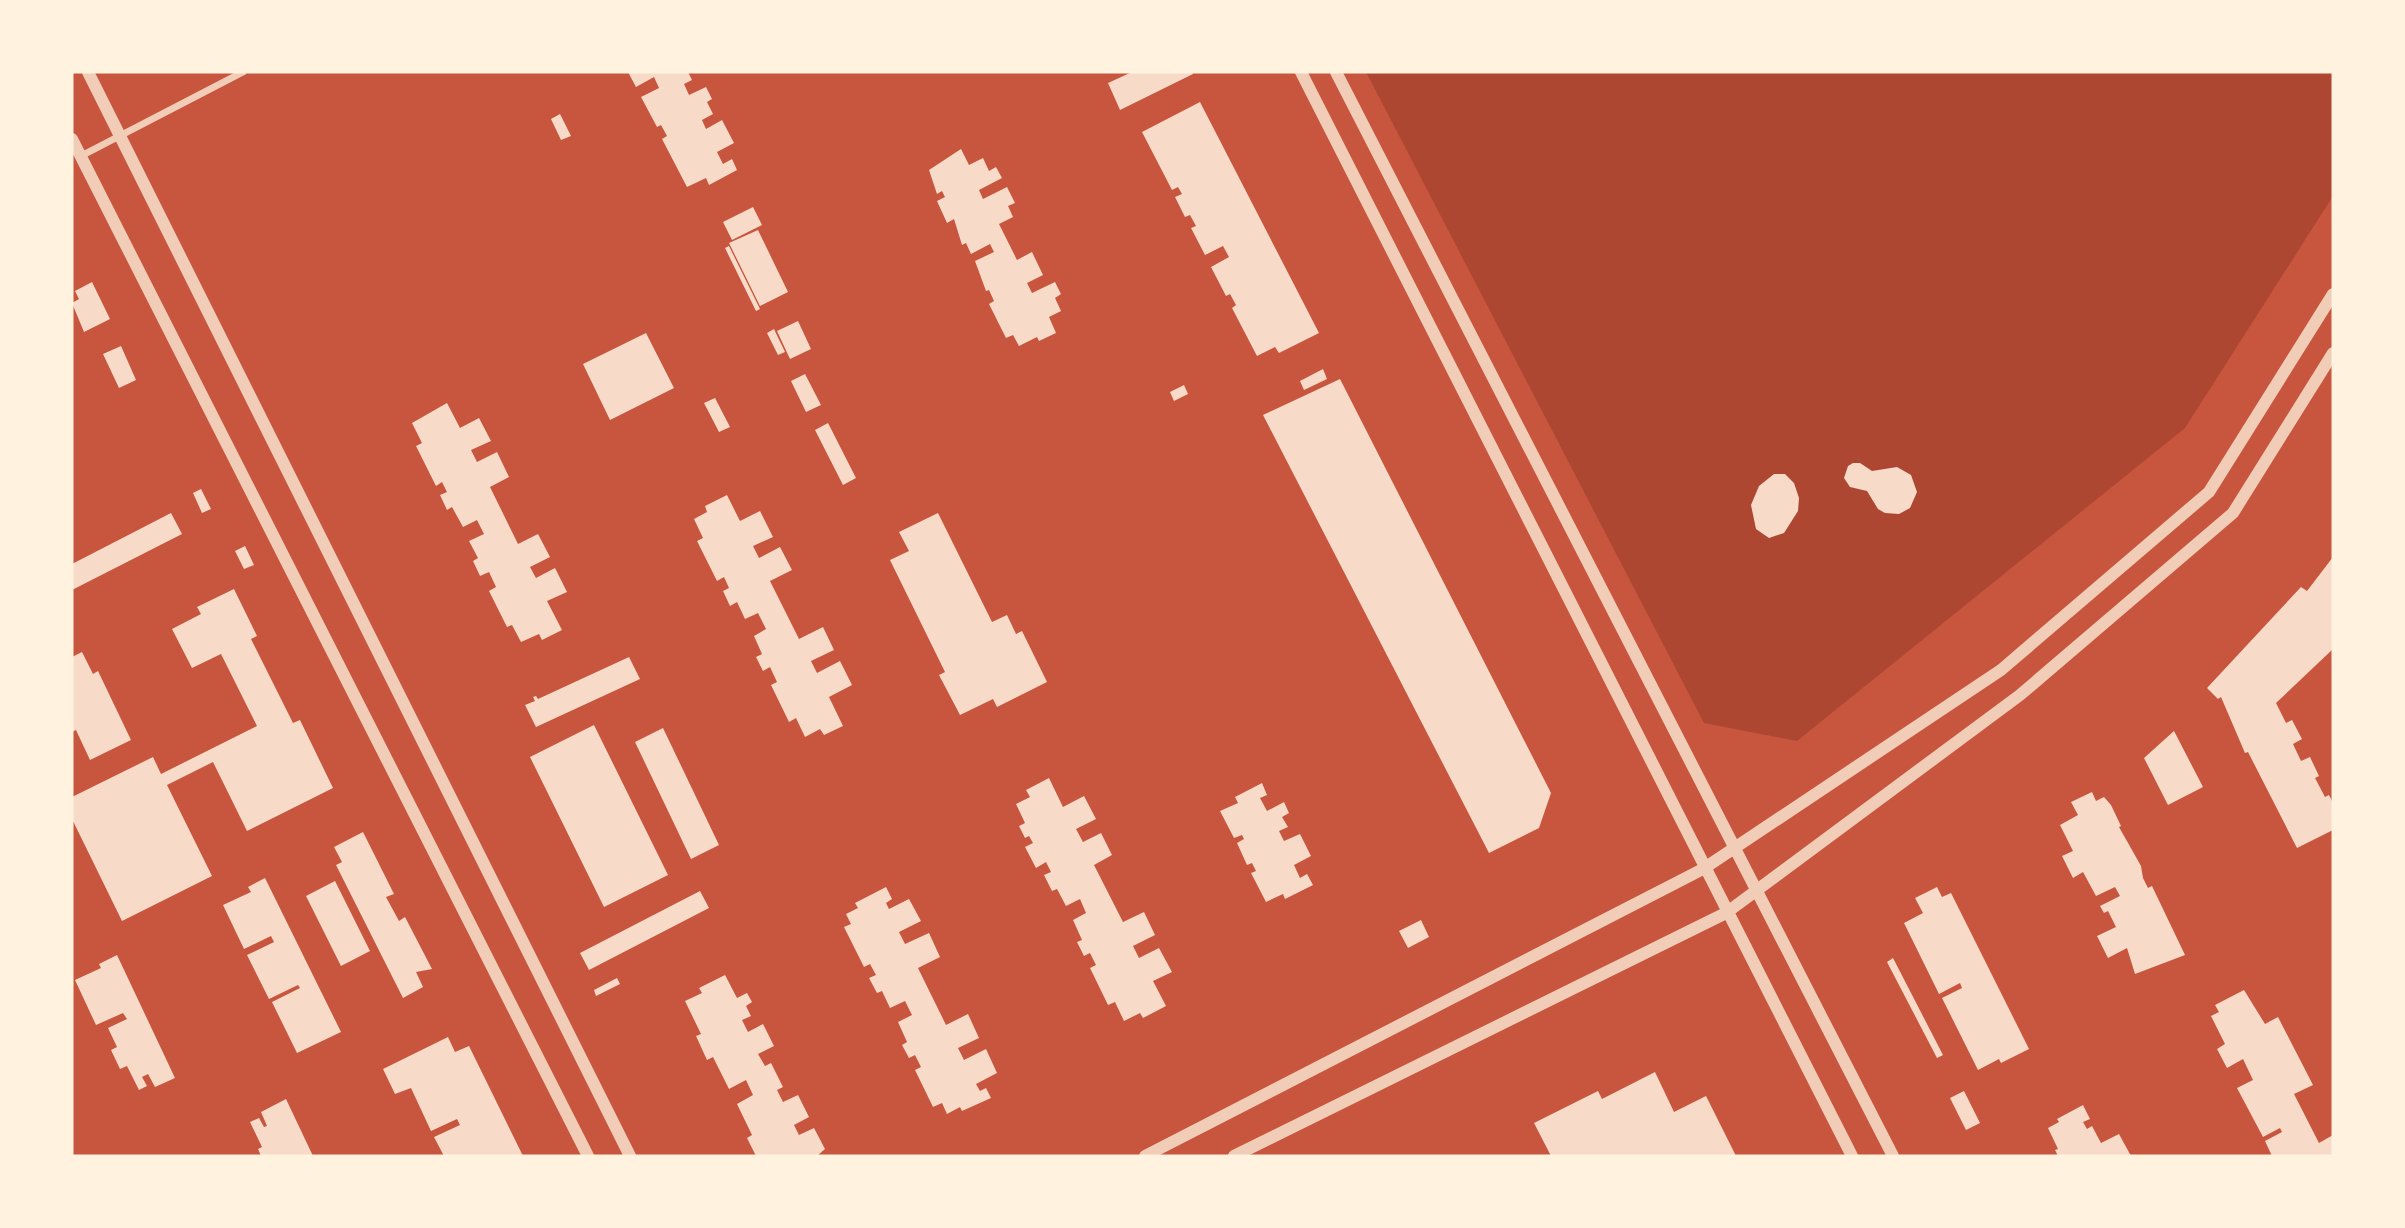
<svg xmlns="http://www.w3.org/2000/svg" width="2405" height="1228" viewBox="0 0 2405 1228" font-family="Mulish,sans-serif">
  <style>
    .green { fill: #ae4732 }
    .building { fill: #f7dbc8 }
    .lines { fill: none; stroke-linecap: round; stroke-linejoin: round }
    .minor { stroke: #f1ccb7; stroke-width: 7 }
    .tertiary { stroke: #f1ccb7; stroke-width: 12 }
  </style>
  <rect width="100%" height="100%" fill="#c8553d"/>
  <path class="green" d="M 1366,72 L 2333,72 L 2333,196 L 2185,428 L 1797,741 L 1704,723 Z"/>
  <path class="building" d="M 628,72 L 688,72 L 692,80 L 684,84 L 689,95 L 706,87 L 712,99 L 707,102 L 713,114 L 702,120 L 706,129 L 722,120 L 734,143 L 717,152 L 723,164 L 732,159 L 737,170 L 709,185 L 706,178 L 687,187 L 662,139 L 667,136 L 661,125 L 657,127 L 641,97 L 659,88 L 654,77 L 636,87 Z
    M 1132,72 L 1192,72 L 1193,74 L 1120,110 L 1108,83 Z
    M 1200,102 L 1319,333 L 1279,353 L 1275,347 L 1257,356 L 1232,308 L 1236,305 L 1230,294 L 1226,296 L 1211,267 L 1229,257 L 1223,246 L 1205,255 L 1191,228 L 1196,226 L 1190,215 L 1185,217 L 1175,197 L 1182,194 L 1178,187 L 1172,190 L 1142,132 Z
    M 560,114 L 571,136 L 561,140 L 551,119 Z
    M 961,149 L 969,165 L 983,158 L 989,171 L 996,167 L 1002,178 L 979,190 L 983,199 L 1007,187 L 1015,203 L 1008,206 L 1013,217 L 999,224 L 1017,260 L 1032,252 L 1043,275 L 1027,283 L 1032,293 L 1055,282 L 1061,294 L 1055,298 L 1061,311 L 1049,317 L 1056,333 L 1039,341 L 1037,337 L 1019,346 L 1013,335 L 1006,338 L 989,304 L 994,301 L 989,290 L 986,291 L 975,261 L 994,252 L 990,244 L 971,254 L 966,243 L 962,245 L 954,219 L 947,223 L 937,201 L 945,197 L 942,191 L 937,194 L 929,170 Z
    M 753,207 L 762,225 L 732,240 L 723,222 Z
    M 758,230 L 788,292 L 760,306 L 729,243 Z
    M 729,246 L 760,309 L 756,311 L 725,248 Z
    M 92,282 L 110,319 L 84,332 L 72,303 L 79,299 L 75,291 Z
    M 798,321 L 811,349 L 790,359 L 777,331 Z
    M 774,329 L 785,352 L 778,355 L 767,333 Z
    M 646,333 L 674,388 L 610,420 L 583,364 Z
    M 121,346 L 136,380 L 119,388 L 103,354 Z
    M 1323,369 L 1327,379 L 1304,390 L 1300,381 Z
    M 805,374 L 821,405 L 806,412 L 791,381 Z
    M 1340,379 L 1551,793 L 1539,828 L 1489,853 L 1263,415 Z
    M 1184,385 L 1188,394 L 1174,401 L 1170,392 Z
    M 715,398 L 730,427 L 719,432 L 704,403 Z
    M 447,403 L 460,428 L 479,418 L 491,441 L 471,450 L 477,462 L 497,452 L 509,477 L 490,487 L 518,544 L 538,534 L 550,557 L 530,567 L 536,578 L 555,568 L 567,592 L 547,601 L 562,630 L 542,640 L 539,634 L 521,642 L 512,625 L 507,627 L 489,591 L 496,587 L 489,572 L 480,576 L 473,561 L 478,558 L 469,541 L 484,534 L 477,520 L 463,527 L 452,507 L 447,510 L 440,495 L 447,492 L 442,482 L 436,486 L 416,446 L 422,443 L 412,423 Z
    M 828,423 L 856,478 L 843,485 L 815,430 Z
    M 1853,463 L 1860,463 L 1872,471 L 1897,467 L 1911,475 L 1917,492 L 1910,508 L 1899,514 L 1885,513 L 1878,509 L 1867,491 L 1850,487 L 1844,478 L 1848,466 Z
    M 1774,474 L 1785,474 L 1794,483 L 1799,498 L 1798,511 L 1784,533 L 1769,538 L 1756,529 L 1751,505 L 1759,486 Z
    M 201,489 L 211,509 L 202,513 L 193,493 Z
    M 727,495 L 740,521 L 760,511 L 773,537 L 753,546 L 759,558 L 780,547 L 792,570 L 770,581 L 799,639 L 823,627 L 834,650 L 811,661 L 817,673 L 840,661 L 852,685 L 829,697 L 843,726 L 824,735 L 820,729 L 805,737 L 796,718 L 789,722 L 771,685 L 777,682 L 770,667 L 763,671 L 756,657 L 762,654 L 754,636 L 766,629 L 758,613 L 745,619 L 737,602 L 730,606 L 723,591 L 729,588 L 724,577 L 717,581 L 697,541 L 703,538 L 694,519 L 707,512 L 705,506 Z
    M 171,513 L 182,534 L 72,590 L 72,564 Z
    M 938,513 L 992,622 L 1007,615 L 1016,634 L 1022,631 L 1047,682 L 997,707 L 993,699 L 960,715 L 939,675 L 945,672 L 890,560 L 909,551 L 899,532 Z
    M 245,546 L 254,565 L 244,569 L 235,551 Z
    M 2333,557 L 2333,649 L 2276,703 L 2286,723 L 2292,720 L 2302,739 L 2293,744 L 2301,761 L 2310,757 L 2319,776 L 2315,778 L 2325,797 L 2329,795 L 2333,803 L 2333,830 L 2297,848 L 2248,752 L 2245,753 L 2221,697 L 2218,699 L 2207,688 L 2301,587 L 2307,591 Z
    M 234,589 L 257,636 L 251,639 L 293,723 L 300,720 L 333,788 L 247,831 L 213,762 L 167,785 L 212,876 L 122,921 L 72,819 L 72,797 L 153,757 L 161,774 L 257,726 L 221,654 L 192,668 L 172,629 L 201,614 L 197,607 Z
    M 82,652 L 93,674 L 98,671 L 131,740 L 90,760 L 76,730 L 72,732 L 72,657 Z
    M 629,657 L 640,679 L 536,727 L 525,705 L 535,701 L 533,697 L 536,696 L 538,699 Z
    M 594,725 L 668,875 L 604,907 L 530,757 Z
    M 663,728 L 719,845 L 691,859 L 635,742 Z
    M 2174,731 L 2203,787 L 2168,805 L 2144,758 Z
    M 1049,778 L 1063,807 L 1084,796 L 1096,819 L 1076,829 L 1083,842 L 1101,833 L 1112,855 L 1094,865 L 1123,922 L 1144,912 L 1155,935 L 1133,946 L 1139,958 L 1159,948 L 1172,972 L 1153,981 L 1166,1006 L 1143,1018 L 1140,1013 L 1124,1021 L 1115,1002 L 1108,1005 L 1090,968 L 1096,965 L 1090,953 L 1084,956 L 1077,942 L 1082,940 L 1073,920 L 1086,913 L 1080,899 L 1066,906 L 1057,889 L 1052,891 L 1044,875 L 1051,872 L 1046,862 L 1036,868 L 1025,847 L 1033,843 L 1029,836 L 1025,838 L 1019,826 L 1025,823 L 1016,804 L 1030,797 L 1026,790 Z
    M 1262,783 L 1267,795 L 1260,798 L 1267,811 L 1284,802 L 1289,813 L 1282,817 L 1288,827 L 1279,831 L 1284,841 L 1300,834 L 1311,856 L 1294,865 L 1300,878 L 1307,874 L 1313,885 L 1285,899 L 1283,894 L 1266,902 L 1251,873 L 1256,871 L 1252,863 L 1247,865 L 1237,843 L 1244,839 L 1242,835 L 1234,838 L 1220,811 L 1238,803 L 1235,797 Z
    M 2092,792 L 2096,801 L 2104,797 L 2111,805 L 2121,826 L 2119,827 L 2141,866 L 2143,878 L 2148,888 L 2152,886 L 2185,955 L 2135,974 L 2127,948 L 2108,958 L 2097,936 L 2116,927 L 2108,911 L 2104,913 L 2100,906 L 2120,896 L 2115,887 L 2096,896 L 2083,872 L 2073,878 L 2062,856 L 2073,851 L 2060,825 L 2078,815 L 2071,802 Z
    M 363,832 L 394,894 L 386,897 L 399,921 L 405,917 L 432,969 L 416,972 L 423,987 L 403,998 L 336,865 L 342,862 L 334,847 Z
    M 265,878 L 341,1032 L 297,1053 L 272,1002 L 300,988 L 298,985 L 269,999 L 247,955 L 274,942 L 271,936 L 244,949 L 223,905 L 251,892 L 248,887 Z
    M 335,881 L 370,951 L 341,966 L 306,896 Z
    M 886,887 L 892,899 L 886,903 L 889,909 L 909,899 L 921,921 L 899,932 L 905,944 L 929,933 L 940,957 L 918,968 L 946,1025 L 968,1014 L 979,1038 L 958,1048 L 964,1060 L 986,1049 L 997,1073 L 976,1084 L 980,1091 L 986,1088 L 991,1098 L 962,1111 L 960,1107 L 947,1114 L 942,1103 L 933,1107 L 915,1070 L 921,1067 L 915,1055 L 909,1058 L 902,1045 L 907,1042 L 898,1022 L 912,1015 L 905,1001 L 890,1008 L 882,991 L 877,993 L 869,978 L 876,975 L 870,964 L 864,967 L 844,927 L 851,924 L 846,914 L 858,908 L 855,903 Z
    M 1937,887 L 1942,897 L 1951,893 L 2029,1049 L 2001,1063 L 1999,1059 L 1978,1070 L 1942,998 L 1962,988 L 1960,983 L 1939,994 L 1904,923 L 1923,913 L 1915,898 Z
    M 700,891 L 709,908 L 589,970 L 580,953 Z
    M 1421,920 L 1429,937 L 1408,948 L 1399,931 Z
    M 117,955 L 175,1078 L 155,1087 L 148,1074 L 142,1077 L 147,1086 L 139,1090 L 127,1066 L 120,1069 L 111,1050 L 117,1047 L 108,1028 L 127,1019 L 123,1013 L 96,1025 L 75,980 L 101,968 L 99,964 Z
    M 1893,958 L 1943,1055 L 1937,1058 L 1887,962 Z
    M 725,975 L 737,998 L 747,993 L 752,1002 L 746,1006 L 751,1016 L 742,1020 L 748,1032 L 763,1024 L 774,1046 L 758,1054 L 765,1066 L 771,1063 L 783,1087 L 777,1090 L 783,1102 L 798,1095 L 809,1117 L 794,1125 L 799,1135 L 814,1128 L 825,1149 L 817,1156 L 756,1156 L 747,1138 L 752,1135 L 737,1104 L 753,1095 L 746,1080 L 729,1089 L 713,1057 L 707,1060 L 696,1036 L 701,1034 L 685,1001 L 702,993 L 699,988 Z
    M 617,978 L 620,984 L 596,996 L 594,990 Z
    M 2244,990 L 2265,1024 L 2278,1017 L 2313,1085 L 2294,1094 L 2319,1143 L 2333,1135 L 2333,1156 L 2272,1156 L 2265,1141 L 2282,1132 L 2280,1128 L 2263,1137 L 2237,1088 L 2253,1080 L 2243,1059 L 2227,1068 L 2217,1049 L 2225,1044 L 2211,1016 L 2219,1012 L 2215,1005 Z
    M 448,1037 L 455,1052 L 469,1046 L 523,1156 L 444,1156 L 434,1137 L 460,1125 L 457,1119 L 431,1131 L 411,1088 L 395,1094 L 383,1069 Z
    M 1655,1072 L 1674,1112 L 1706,1096 L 1736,1156 L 1551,1156 L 1534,1123 L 1598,1091 L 1602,1099 Z
    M 1964,1091 L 1980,1123 L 1966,1130 L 1950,1098 Z
    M 286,1099 L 313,1156 L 261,1156 L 258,1149 L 262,1147 L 250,1122 L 259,1118 L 264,1127 L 267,1126 L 261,1112 Z
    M 2083,1105 L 2090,1119 L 2083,1122 L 2087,1129 L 2092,1126 L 2101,1143 L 2119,1134 L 2131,1156 L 2058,1156 L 2055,1150 L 2058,1149 L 2048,1128 L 2059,1122 L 2057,1119 Z"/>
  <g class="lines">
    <path class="minor" d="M 81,156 L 243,72"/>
    <path class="tertiary" d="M 88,72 L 630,1156
      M 1301,72 L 1852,1156
      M 1336,72 L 1893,1156
      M 72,139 L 588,1156
      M 1145,1156 L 1703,869 L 2001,670 L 2209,492 L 2333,294
      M 1234,1156 L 1726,913 L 2020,695 L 2233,513 L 2333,353"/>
  </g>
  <rect width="2405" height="1228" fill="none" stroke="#fff3e0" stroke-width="147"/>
</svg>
